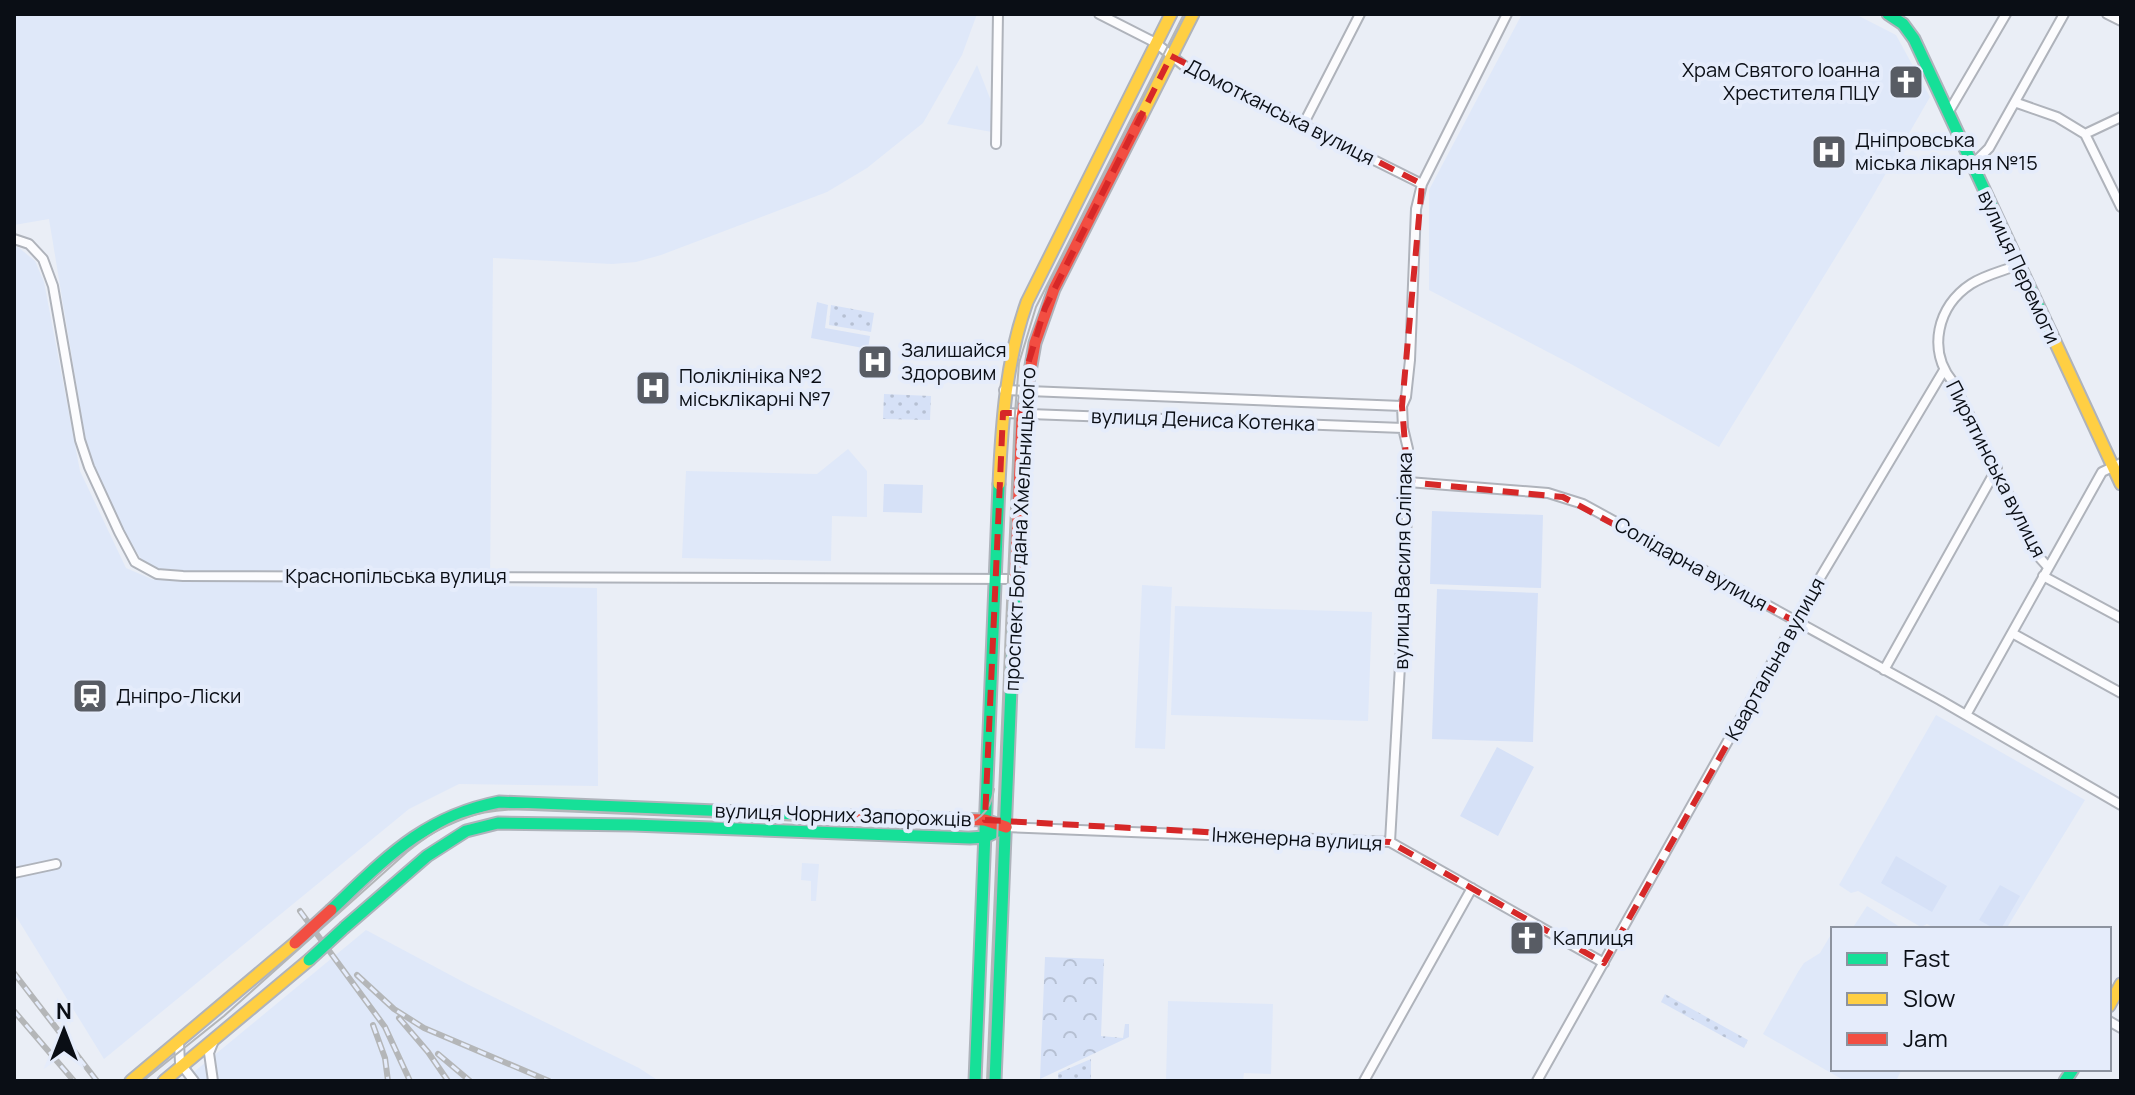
<svg xmlns="http://www.w3.org/2000/svg" width="2135" height="1095" viewBox="0 0 2135 1095" font-family="Manrope,sans-serif">
  <style>
    .built { fill: #dfe8f9 }
    .grass { fill: url(#grass-dots) }
    .forest { fill: url(#forest-crowns) }
    .pitch { fill: #d6e1f7 }
    .lines { fill: none; stroke-linecap: round; stroke-linejoin: round }
    .street-casing { stroke: #afb3bb; stroke-width: 12 }
    .fast-casing { stroke: #afb3bb; stroke-width: 15 }
    .slow-casing { stroke: #afb3bb; stroke-width: 15 }
    .jam-casing { stroke: #afb3bb; stroke-width: 15 }
    .street { stroke: #fcfcfe; stroke-width: 8 }
    .fast { stroke: #16e098; stroke-width: 11 }
    .slow { stroke: #ffcf43; stroke-width: 11 }
    .jam { stroke: #f24e42; stroke-width: 11 }
    .tram { stroke: #b4b6b8; stroke-width: 2 }
    .rail-casing { stroke: #b4b6b8; stroke-width: 6 }
    .rail { stroke: #e5ecfb; stroke-width: 3; stroke-dasharray: 9; stroke-linecap: butt }
    .fast-bridge-casing { stroke: #afb3bb; stroke-width: 15; stroke-linecap: butt }
    .jam-bridge-casing { stroke: #afb3bb; stroke-width: 15; stroke-linecap: butt }
    .fast-bridge { stroke: #16e098; stroke-width: 11 }
    .jam-bridge { stroke: #f24e42; stroke-width: 11 }
    .marked { fill: none; stroke: #d62828; stroke-width: 6; stroke-dasharray: 16 10; stroke-linejoin: round }
    .labels { text-anchor: middle; stroke-width: 8; stroke-linejoin: round; paint-order: stroke }
    .poi-label { font-size: 20px; fill: #0a0e15; stroke: #e5ecfb; text-anchor: start }
    .street-label { font-size: 20px; fill: #0a0e15; stroke: #e5ecfb }
  </style>
  <defs>
    <pattern id="grass-dots" width="8" height="8" patternUnits="userSpaceOnUse" patternTransform="scale(2)"><rect width="8" height="8" fill="#d6e1f7"/><path d="M2 2h.1M6 6h.1" fill="none" stroke="#b6c0d3" stroke-width="1.8" stroke-linecap="round"/></pattern>
    <pattern id="forest-crowns" width="20" height="18" patternUnits="userSpaceOnUse" patternTransform="scale(2)"><rect width="20" height="18" fill="#d6e1f7"/><path d="M2 6a3 3 0 1 1 6 0M12 15a3 3 0 1 1 6 0" fill="none" stroke="#b6c0d3"/></pattern>
  </defs>
  <rect width="100%" height="100%" fill="#eaeef6"/>
  <path class="built" d="M 14,14 L 977,14 L 962,55 L 923,123 L 867,168 L 827,192 L 661,255 L 636,262 L 612,264 L 493,258 L 490,586 L 597,588 L 598,786 L 459,784 L 409,809 L 104,1059 L 14,913 L 14,246 L 18,247 L 35,261 L 44,282 L 80,471 L 126,568 L 154,580 L 122,528 L 93,464 L 85,437 L 49,219 L 14,225 Z
    M 1522,14 L 1855,14 L 1896,35 L 1930,97 L 1867,206 L 1719,447 L 1571,364 L 1429,290 L 1429,190 Z
    M 977,65 L 993,106 L 992,132 L 947,124 Z
    M 848,449 L 867,471 L 867,517 L 832,516 L 831,561 L 682,558 L 686,471 L 817,474 Z
    M 1142,585 L 1172,587 L 1165,749 L 1135,748 Z
    M 1175,606 L 1372,612 L 1368,721 L 1171,715 Z
    M 1936,715 L 2085,800 L 2006,929 L 1936,929 L 1927,924 L 1921,927 L 1858,891 L 1851,893 L 1839,885 Z
    M 802,863 L 819,864 L 816,901 L 811,901 L 811,881 L 801,880 Z
    M 1867,906 L 1903,929 L 1852,929 Z
    M 366,930 L 469,985 L 639,1068 L 659,1081 L 183,1081 Z
    M 1833,931 L 1833,1069 L 1902,1069 L 1896,1081 L 1845,1081 L 1763,1034 L 1798,972 L 1804,963 L 1820,953 Z
    M 1168,1001 L 1273,1004 L 1271,1074 L 1244,1073 L 1243,1081 L 1166,1081 Z"/>
  <path class="grass" d="M 831,305 L 874,313 L 871,332 L 829,325 Z
    M 884,394 L 931,396 L 930,420 L 883,419 Z
    M 1665,994 L 1748,1040 L 1744,1048 L 1661,1002 Z
    M 1091,1059 L 1091,1081 L 1075,1079 L 1058,1081 L 1058,1073 Z"/>
  <path class="forest" d="M 1045,957 L 1104,959 L 1101,1036 L 1123,1038 L 1125,1024 L 1129,1024 L 1129,1037 L 1040,1079 Z"/>
  <path class="pitch" d="M 817,302 L 828,305 L 825,328 L 870,336 L 868,349 L 811,338 Z
    M 884,484 L 923,485 L 922,513 L 883,512 Z
    M 1432,511 L 1543,515 L 1541,588 L 1430,584 Z
    M 1437,589 L 1538,593 L 1533,742 L 1432,739 Z
    M 1497,747 L 1534,767 L 1498,836 L 1460,816 Z
    M 1896,856 L 1947,886 L 1932,912 L 1881,883 Z
    M 2000,885 L 2020,896 L 2001,929 L 1995,929 L 1979,920 Z"/>
  <g class="lines">
    <defs>
      <path id="street" d="M 1099,14 L 1156,43 L 1183,65 L 1422,184
        M 2107,14 L 2121,21
        M 2017,103 L 2057,117 L 2085,134 L 2121,207
        M 1948,113 L 2006,14
        M 1304,123 L 1360,14
        M 2085,134 L 2121,117
        M 996,144 L 998,14
        M 1972,165 L 1989,148 L 2064,14
        M 14,239 L 29,244 L 43,259 L 53,286 L 80,440 L 89,467 L 119,532 L 135,562 L 157,574 L 183,576 L 1015,579
        M 2018,265 C 2003,271 1985,275 1971,284 C 1937,306 1927,351 1953,382 L 2039,557 L 2048,567
        M 1004,390 L 1402,406
        M 1003,413 L 1403,428
        M 1408,482 L 1548,493 L 1583,504 L 1940,700 L 2121,805
        M 2043,576 L 2121,618
        M 2012,633 L 2121,693
        M 1884,670 L 1997,468
        M 1966,715 L 2102,472 L 2121,463
        M 1006,827 L 1390,842 L 1604,963
        M 1390,842 L 1404,595 L 1408,482 L 1408,449 L 1403,428 L 1402,406 L 1406,397 L 1410,360 L 1416,209 L 1422,184 L 1507,14
        M 14,873 L 56,864
        M 2109,1021 L 2121,1028
        M 179,1043 L 180,1063 L 194,1081
        M 213,1043 L 209,1053 L 213,1081
        M 1364,1081 L 1472,888
        M 1537,1081 L 1811,593 L 1944,370"/>
      <path id="fast" d="M 1888,14 L 1903,24 L 1914,39 L 2051,333
        M 331,910 C 385,859 423,817 499,802 L 814,815
        M 345,927 L 427,856 L 466,831 L 498,823 L 633,825 L 970,838 L 985,837 L 1006,827
        M 975,1081 L 999,484
        M 995,1081 L 1015,590
        M 2065,1081 L 2073,1069"/>
      <path id="slow" d="M 1141,117 L 1193,14
        M 2051,333 L 2121,484
        M 999,484 C 1002,421 1006,361 1027,302 L 1171,14
        M 2109,1006 L 2121,984
        M 131,1081 L 295,943
        M 164,1081 L 309,960"/>
      <path id="jam" d="M 1015,590 L 1022,417 L 1035,343 L 1054,289 L 1141,117
        M 814,815 L 985,820 L 1006,827"/>
    </defs>
    <use href="#street" class="street-casing"/>
    <use href="#fast" class="fast-casing"/>
    <use href="#slow" class="slow-casing"/>
    <use href="#jam" class="jam-casing"/>
    <use href="#street" class="street"/>
    <use href="#fast" class="fast"/>
    <use href="#slow" class="slow"/>
    <use href="#jam" class="jam"/>
    <path class="tram" d="M 143,1081 L 224,1016 L 407,852 C 446,820 476,809 527,809 L 954,827 C 976,825 991,812 994,789
      M 987,1081 L 1015,413 L 1019,363 L 1036,307 L 1184,14"/>
    <defs>
      <path id="rail" d="M 300,911 L 385,1027 L 410,1081
        M 14,973 L 97,1081
        M 357,975 L 394,1009 L 424,1028 L 549,1081
        M 14,1011 L 74,1081
        M 399,1018 L 428,1052 L 448,1081
        M 373,1025 L 385,1058 L 388,1081
        M 438,1054 L 470,1081"/>
    </defs>
    <use href="#rail" class="rail-casing"/>
    <use href="#rail" class="rail"/>
    <defs>
      <path id="fast-bridge" d="M 309,960 L 345,927"/>
      <path id="jam-bridge" d="M 295,943 L 331,910"/>
    </defs>
    <use href="#fast-bridge" class="fast-bridge-casing"/>
    <use href="#jam-bridge" class="jam-bridge-casing"/>
    <use href="#fast-bridge" class="fast-bridge"/>
    <use href="#jam-bridge" class="jam-bridge"/>
  </g>
  <path class="marked" d="M 1171,56 L 1422,184 L 1402,406 L 1408,482 L 1563,497 L 1796,622 L 1604,963 L 1390,842 L 985,820 L 1003,413 L 1022,413 L 1028,364 L 1045,308 Z"/>
  <defs>
    <symbol id="church-square" viewBox="-11 -11 22 22"><rect x="-9" y="-9" width="18" height="18" rx="4" fill="#585c64" stroke="#e5ecfb"/><path d="M-1.2-6h2.4v3.5h3.3v2.4h-3.3V6h-2.4V-.1h-3.3v-2.4h3.3Z" fill="#fff"/></symbol>
    <symbol id="hospital-square" viewBox="-11 -11 22 22"><rect x="-9" y="-9" width="18" height="18" rx="4" fill="#585c64" stroke="#e5ecfb"/><path d="M-5-5h3v3.5h4V-5h3V5h-3V1.5h-4V5h-3Z" fill="#fff"/></symbol>
    <symbol id="station-square" viewBox="-11 -11 22 22"><rect x="-9" y="-9" width="18" height="18" rx="4" fill="#585c64" stroke="#e5ecfb"/><path d="M-3-6H3Q5-6 5-4V2Q5 4 3 4L4.5 6H3L1.5 4h-3L-3 6H-4.5L-3 4Q-5 4-5 2V-4Q-5-6-3-6ZM-3.5-4v3h7v-3ZM-3.5 1v1.5H-2V1ZM2 1v1.5H3.5V1Z" fill="#fff"/></symbol>
  </defs>
  <g fill-rule="evenodd">
    <use href="#church-square" x="1886" y="62" width="40" height="40"/>
    <use href="#hospital-square" x="1809" y="132" width="40" height="40"/>
    <use href="#hospital-square" x="855" y="342" width="40" height="40"/>
    <use href="#hospital-square" x="633" y="368" width="40" height="40"/>
    <use href="#station-square" x="70" y="676" width="40" height="40"/>
    <use href="#church-square" x="1507" y="918" width="40" height="40"/>
  </g>
  <g class="labels">
    <g class="poi-label">
      <text x="1880" y="77" text-anchor="end">Храм Святого Іоанна<tspan x="1880" dy="23">Хрестителя ПЦУ</tspan></text>
      <text x="1855" y="147">Дніпровська<tspan x="1855" dy="23">міська лікарня №15</tspan></text>
      <text x="901" y="357">Залишайся<tspan x="901" dy="23">Здоровим</tspan></text>
      <text x="679" y="383">Поліклініка №2<tspan x="679" dy="23">міськлікарні №7</tspan></text>
      <text x="116" y="703">Дніпро-Ліски</text>
      <text x="1553" y="945">Каплиця</text>
    </g>
    <g class="street-label">
      <text transform="translate(1280 112) rotate(27)" y="7">Домотканська вулиця</text>
      <text transform="translate(2019 267) rotate(65)" y="7">вулиця Перемоги</text>
      <text transform="translate(1203 420) rotate(2)" y="7">вулиця Дениса Котенка</text>
      <text transform="translate(1996 469) rotate(63)" y="7">Пирятинська вулиця</text>
      <text transform="translate(1020 529) rotate(-87)" y="7">проспект Богдана Хмельницького</text>
      <text transform="translate(1403 561) rotate(-89)" y="7">вулиця Василя Сліпака</text>
      <text transform="translate(1691 564) rotate(29)" y="7">Солідарна вулиця</text>
      <text x="396" y="583">Краснопільська вулиця</text>
      <text transform="translate(1775 659) rotate(-61)" y="7">Квартальна вулиця</text>
      <text transform="translate(843 815) rotate(2)" y="7">вулиця Чорних Запорожців</text>
      <text transform="translate(1297 839) rotate(3)" y="7">Інженерна вулиця</text>
    </g>
  </g>
  <rect width="2135" height="1095" fill="none" stroke="#0a0e15" stroke-width="32"/>
  <rect x="1831" y="927" width="280" height="144" fill="#e5ecfb" stroke="#8d939f" stroke-width="2"/>
  <rect x="1847" y="953" width="40" height="12" fill="#16e098" stroke="#8d939f" stroke-width="2"/>
  <text x="1903" y="967" font-size="24" fill="#0a0e15">Fast</text>
  <rect x="1847" y="993" width="40" height="12" fill="#ffcf43" stroke="#8d939f" stroke-width="2"/>
  <text x="1903" y="1007" font-size="24" fill="#0a0e15">Slow</text>
  <rect x="1847" y="1033" width="40" height="12" fill="#f24e42" stroke="#8d939f" stroke-width="2"/>
  <text x="1903" y="1047" font-size="24" fill="#0a0e15">Jam</text>
  <g transform="translate(64 1031)" stroke="#e5ecfb" stroke-width="6" paint-order="stroke">
  <path d="M0-6L14 30L0 20L-14 30Z" fill="#0a0e15"/>
  <text y="-12" font-size="22" font-weight="bold" text-anchor="middle" fill="#0a0e15">N</text>
  </g>
</svg>
